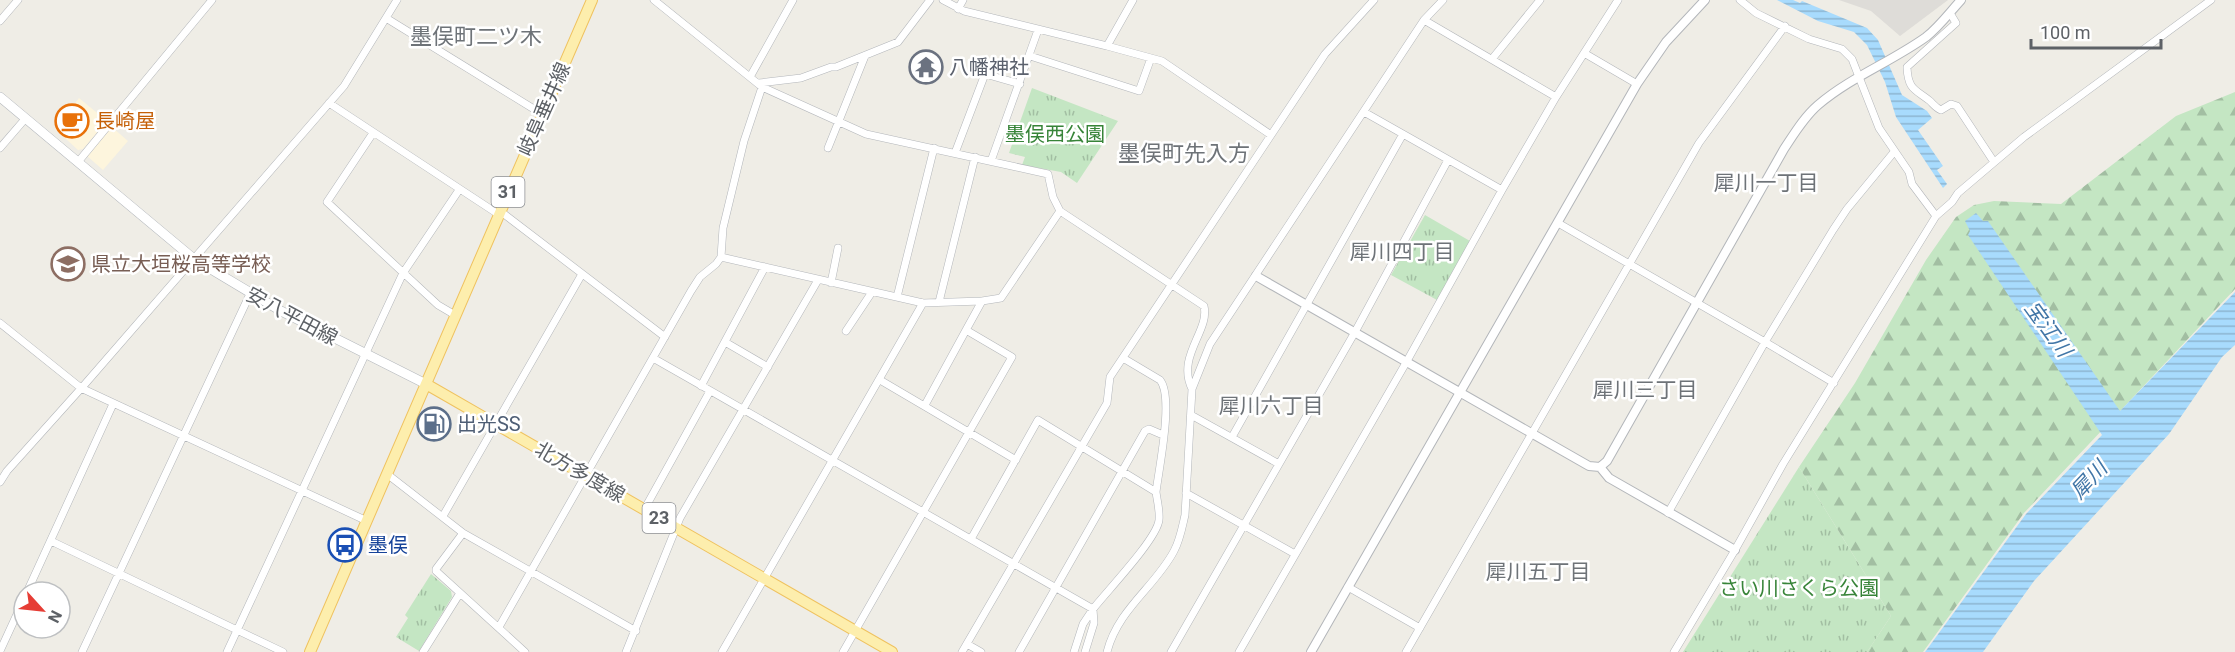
<svg xmlns="http://www.w3.org/2000/svg" width="2235" height="652" viewBox="0 0 2235 652" font-family="Roboto,'Noto Sans JP',sans-serif">
  <style>
    .commercial { fill: #fdf5dd }
    .industrial { fill: #dedcd8 }
    .grass { fill: url(#grass-tufts) }
    .forest { fill: url(#forest-firs) }
    .water { fill: url(#water-rules) }
    .lines { fill: none; stroke-linecap: round; stroke-linejoin: round }
    .minor-casing { stroke: #b3b6ba; stroke-width: 8 }
    .tertiary-casing { stroke: #b3b6ba; stroke-width: 10 }
    .secondary-casing { stroke: #b4b8bd; stroke-width: 10 }
    .primary-casing { stroke: #efc25f; stroke-width: 12 }
    .minor { stroke: #fff; stroke-width: 7 }
    .tertiary { stroke: #fff; stroke-width: 8 }
    .secondary { stroke: #fff; stroke-width: 9 }
    .primary { stroke: #fdeead; stroke-width: 10 }
    .labels { text-anchor: middle; stroke-width: 5; stroke-linejoin: round; paint-order: stroke }
    .shield { fill: #fff; stroke: #8e9094; stroke-width: 1.5 }
    .shield-label { font-size: 18px; font-weight: bold; fill: #5d6166 }
    .worship-label { font-size: 20px; fill: #5b616d; stroke: #fff; text-anchor: start }
    .street-label { font-size: 20px; fill: #5d6166; stroke: #fff }
    .food-label { font-size: 20px; fill: #c56008; stroke: #fff; text-anchor: start }
    .park-label { font-size: 20px; fill: #378438; stroke: #fff }
    .education-label { font-size: 20px; fill: #785e54; stroke: #fff; text-anchor: start }
    .service-label { font-size: 20px; fill: #4e5e75; stroke: #fff; text-anchor: start }
    .transit-label { font-size: 20px; fill: #164399; stroke: #fff; text-anchor: start }
    .neighbourhood-label { font-size: 21px; fill: #6e7378; stroke: #fff }
    .water-label { font-size: 21px; font-style: italic; fill: #4176a7; stroke: #fff }
    .quarter-label { font-size: 22px; fill: #6e7378; stroke: #fff }
  </style>
  <defs>
    <pattern id="grass-tufts" width="24" height="20" patternUnits="userSpaceOnUse" patternTransform="scale(1.5)"><rect width="24" height="20" fill="#c4e6c3"/><path d="M3 7l-1-3M5 7V3M7 7l1-3M15 17l-1-3M17 17v-4M19 17l1-3" fill="none" stroke="#a2bea2"/></pattern>
    <pattern id="forest-firs" width="22" height="20" patternUnits="userSpaceOnUse" patternTransform="scale(1.5)"><rect width="22" height="20" fill="#c4e6c3"/><path d="M5 1l3.5 6h-7zM16 11l3.5 6h-7z" fill="#a2bea2"/></pattern>
    <pattern id="water-rules" width="6" height="5" patternUnits="userSpaceOnUse" patternTransform="scale(1.5)"><rect width="6" height="5" fill="#a8dbfd"/><path d="M0 2.5h6" fill="none" stroke="#8cb5d1"/></pattern>
  </defs>
  <rect width="100%" height="100%" fill="#efede6"/>
  <path class="commercial" d="M 79,98 L 107,121 L 83,149 L 78,150 L 55,129 Z
    M 112,127 L 128,141 L 103,170 L 87,156 Z"/>
  <path class="industrial" d="M 1839,0 L 1948,0 L 1900,36 L 1871,11 Z"/>
  <path class="grass" d="M 1032,88 L 1118,121 L 1077,183 L 1061,172 L 1022,165 L 1025,157 L 1009,153 Z
    M 1425,215 L 1470,241 L 1437,300 L 1391,275 Z
    M 1799,467 L 1891,616 L 1867,652 L 1683,652 Z
    M 431,574 L 451,591 L 452,597 L 419,651 L 396,637 L 408,618 L 405,615 Z"/>
  <path class="forest" d="M 2235,92 L 2235,289 L 2024,513 L 1923,652 L 1867,652 L 1891,616 L 1799,467 L 1855,383 L 1926,260 L 1956,217 L 1974,205 L 1994,201 L 2061,204 L 2176,116 Z"/>
  <path class="water" d="M 1777,0 L 1793,0 L 1800,3 L 1802,1 L 1867,28 L 1878,40 L 1902,95 L 1927,111 L 1932,118 L 1918,130 L 1943,166 L 1937,170 L 1947,184 L 1943,188 L 1896,117 L 1885,82 L 1867,45 L 1854,32 L 1818,21 Z
    M 1976,213 L 1983,221 L 1988,221 L 2120,411 L 2235,292 L 2235,345 L 2222,357 L 2169,434 L 2034,581 L 1983,652 L 1925,652 L 2026,514 L 2102,435 L 1968,235 L 1970,231 L 1965,221 Z"/>
  <g class="lines">
    <defs>
      <path id="minor" d="M 654,0 L 762,87 L 866,134 L 1048,174 L 1053,197 L 1060,211 L 1204,306 C 1210,331 1176,356 1192,389
        M 943,0 L 964,11 L 1107,46 L 1133,0
        M 1740,0 L 1756,13 L 1809,39 L 1842,49 L 1852,59 L 1879,128 L 1909,172 L 1912,184 L 1936,216
        M 958,9 L 963,0
        M 1950,13 L 1956,23 L 1907,67 C 1908,90 1915,89 1930,101 C 1934,105 1936,108 1941,110 L 1951,104 L 1957,106 L 1994,162
        M 386,18 L 542,114
        M 1424,20 L 1556,97
        M 0,21 L 18,0
        M 1107,46 L 1162,61 L 1271,135
        M 1584,53 L 1637,84
        M 1030,56 L 1139,91 L 1151,58
        M 1492,59 L 1540,0
        M 750,77 L 793,0
        M 759,83 L 801,78 L 831,67 L 836,67 L 898,42 L 930,0
        M 329,103 L 498,214
        M 1364,112 L 1502,190
        M 373,133 L 327,202 L 438,305 L 455,315
        M 0,148 L 25,119
        M 828,148 L 865,56
        M 955,153 L 985,74 L 1020,84
        M 991,161 L 1038,30
        M 78,162 L 212,0
        M 500,211 L 665,337
        M 1558,223 L 1765,342 L 1834,383
        M 721,257 L 923,303 L 982,301 L 966,330 L 1012,357 L 843,652
        M 831,283 L 838,248
        M 897,297 L 934,148
        M 982,301 L 1001,298 L 1060,211
        M 939,302 L 975,157
        M 0,323 L 81,388 L 367,521
        M 846,331 L 872,292
        M 725,342 L 768,367
        M 653,358 L 1093,609 C 1107,591 1157,539 1159,520 C 1160,511 1157,500 1156,492 L 1038,420 L 971,539
        M 1123,358 L 1160,380 C 1174,397 1159,468 1156,492
        M 880,380 L 1016,460
        M 701,386 L 765,267
        M 925,405 L 966,330
        M 1191,415 L 1279,464
        M 1232,437 L 1403,134
        M 387,474 L 463,533 L 636,631
        M 0,482 L 7,471 L 85,384 L 344,86 L 397,0
        M 1186,493 L 1295,554
        M 644,510 L 710,391
        M 1668,513 L 1765,342 L 1833,230 L 1847,209 L 1894,152
        M 443,516 L 582,274
        M 463,533 L 436,569 L 436,571 L 525,652
        M 51,541 L 283,652
        M 1348,587 L 1420,628
        M 27,592 L 113,404
        M 499,627 L 691,291 L 700,277 L 716,264 L 721,257 L 723,228 L 744,141 L 762,87
        M 967,644 L 981,652
        M 0,651 L 24,599
        M 82,652 L 250,294
        M 227,652 L 403,273 L 459,190
        M 423,652 L 460,593
        M 626,652 L 680,518 L 818,280
        M 722,652 L 923,303
        M 962,652 L 1107,403 L 1110,377 L 1325,54 L 1374,0
        M 1019,652 L 1145,431 L 1149,429 L 1163,435
        M 1074,652 L 1083,624 L 1093,609 L 1094,623 L 1085,652
        M 1107,652 C 1118,609 1155,587 1174,551 C 1180,540 1182,528 1185,515 L 1192,389 L 1210,344 L 1424,20 L 1443,0
        M 1171,652 L 1355,332 L 1448,160
        M 1239,652 L 1407,361 L 1502,190 L 1556,97 L 1618,0
        M 1406,652 L 1699,143 L 1785,26
        M 1674,652 L 1735,550 L 1783,464 L 1936,216 L 1952,202 L 1958,193 L 2024,137 L 2211,0"/>
      <path id="tertiary" d="M 1256,276 L 1589,466 L 1600,467 L 1607,461 L 1784,149 C 1794,134 1804,117 1818,105 C 1851,77 1891,62 1926,37 C 1939,27 1950,12 1961,0
        M 1600,467 L 1609,478 L 1735,550
        M 1311,652 L 1637,84 L 1666,42 L 1705,0"/>
      <path id="secondary" d="M 0,97 L 194,259 L 281,311 L 426,384"/>
      <path id="primary" d="M 426,384 L 892,652
        M 310,652 L 592,0"/>
    </defs>
    <use href="#minor" class="minor-casing"/>
    <use href="#tertiary" class="tertiary-casing"/>
    <use href="#secondary" class="secondary-casing"/>
    <use href="#primary" class="primary-casing"/>
    <use href="#minor" class="minor"/>
    <use href="#tertiary" class="tertiary"/>
    <use href="#secondary" class="secondary"/>
    <use href="#primary" class="primary"/>
  </g>
  <defs>
    <symbol id="temple-ring" viewBox="-11 -11 22 22"><circle r="9.5" fill="#fff" stroke="#6b7280" stroke-width="1.5"/><path d="M0-6L5-2H3V0L6.5 2.5H4V6H1.5V3h-3V6H-4V2.5H-6.5L-3 0V-2H-5Z" fill="#6b7280"/></symbol>
    <symbol id="cafe-ring" viewBox="-11 -11 22 22"><circle r="9.5" fill="#fff" stroke="#e8710a" stroke-width="1.5"/><path d="M-5.5-4.5H6V0H3Q3 3.5 0 3.5H-2.5Q-5.5 3.5-5.5 0ZM3-3.2v2h1.7v-2ZM-6 4.5H4V6H-6Z" fill="#e8710a"/></symbol>
    <symbol id="school-ring" viewBox="-11 -11 22 22"><circle r="9.5" fill="#fff" stroke="#8d6e63" stroke-width="1.5"/><path d="M0-5L7-2L0 1L-7-2ZM-4 1L0 2.5L4 1V4Q0 6-4 4Z" fill="#8d6e63"/></symbol>
    <symbol id="fuel-ring" viewBox="-11 -11 22 22"><circle r="9.5" fill="#fff" stroke="#5c6f8a" stroke-width="1.5"/><path d="M-5.5-6h7V0h2V4h1.3V-2.5L3-4.5l.8-.8L6-3V5H2.5V1h-1V6h-7ZM-4.2-4.7v3.2H.2V-4.7Z" fill="#5c6f8a"/></symbol>
    <symbol id="bus-ring" viewBox="-11 -11 22 22"><circle r="9.5" fill="#fff" stroke="#1a4fb4" stroke-width="1.5"/><path d="M-5-6H5V4H4V6H2V4H-2V6H-4V4H-5ZM-3.5-4V0h7V-4ZM-3.5 1.2v1.5H-2V1.2ZM2 1.2v1.5H3.5V1.2Z" fill="#1a4fb4"/></symbol>
  </defs>
  <g fill-rule="evenodd">
    <use href="#temple-ring" x="907" y="48" width="38" height="38"/>
    <use href="#cafe-ring" x="53" y="102" width="38" height="38"/>
    <use href="#school-ring" x="49" y="245" width="38" height="38"/>
    <use href="#fuel-ring" x="415" y="405" width="38" height="38"/>
    <use href="#bus-ring" x="326" y="526" width="38" height="38"/>
  </g>
  <g class="labels">
    <g class="shield">
      <rect x="491.5" y="177" width="33" height="30" rx="4.5"/>
      <rect x="642.5" y="503" width="33" height="30" rx="4.5"/>
    </g>
    <g class="shield-label">
      <text x="508" y="198">31</text>
      <text x="659" y="524">23</text>
    </g>
    <g class="worship-label">
      <text x="949" y="74">八幡神社</text>
    </g>
    <g class="street-label">
      <text transform="translate(544 109) rotate(-66)" y="7">岐阜垂井線</text>
      <text transform="translate(292 316) rotate(28)" y="7">安八平田線</text>
      <text transform="translate(580 472) rotate(30)" y="7">北方多度線</text>
    </g>
    <g class="food-label">
      <text x="95" y="128">長崎屋</text>
    </g>
    <g class="park-label">
      <text x="1055" y="141">墨俣西公園</text>
      <text x="1799" y="595">さい川さくら公園</text>
    </g>
    <g class="education-label">
      <text x="91" y="271">県立大垣桜高等学校</text>
    </g>
    <g class="service-label">
      <text x="457" y="431">出光SS</text>
    </g>
    <g class="transit-label">
      <text x="368" y="552">墨俣</text>
    </g>
    <g class="neighbourhood-label">
      <text x="1766" y="190">犀川一丁目</text>
      <text x="1402" y="259">犀川四丁目</text>
      <text x="1645" y="397">犀川三丁目</text>
      <text x="1271" y="413">犀川六丁目</text>
      <text x="1538" y="579">犀川五丁目</text>
    </g>
    <g class="water-label">
      <text transform="translate(2048 329) rotate(54)" y="7">宝江川</text>
      <text transform="translate(2089 480) rotate(-47)" y="7">犀川</text>
    </g>
    <g class="quarter-label">
      <text x="476" y="44">墨俣町二ツ木</text>
      <text x="1184" y="161">墨俣町先入方</text>
    </g>
  </g>
  <g transform="translate(42 610) rotate(117)"><circle r="28" fill="#ffffff" stroke="#bec0c2" stroke-width="1.5"/>
  <path d="M0-4.5L10 22L0 15L-10 22Z" fill="#e63d35"/>
  <text y="-9" font-size="16" font-weight="bold" text-anchor="middle" fill="#5d6166">N</text>
  </g>
  <path d="M2031 39v9h130v-9" fill="none" stroke="#5d6166" stroke-width="3"/>
  <text x="2040" y="39" font-size="18" fill="#5d6166" stroke="#ffffff" stroke-width="4.5" paint-order="stroke">100 m</text>
</svg>
